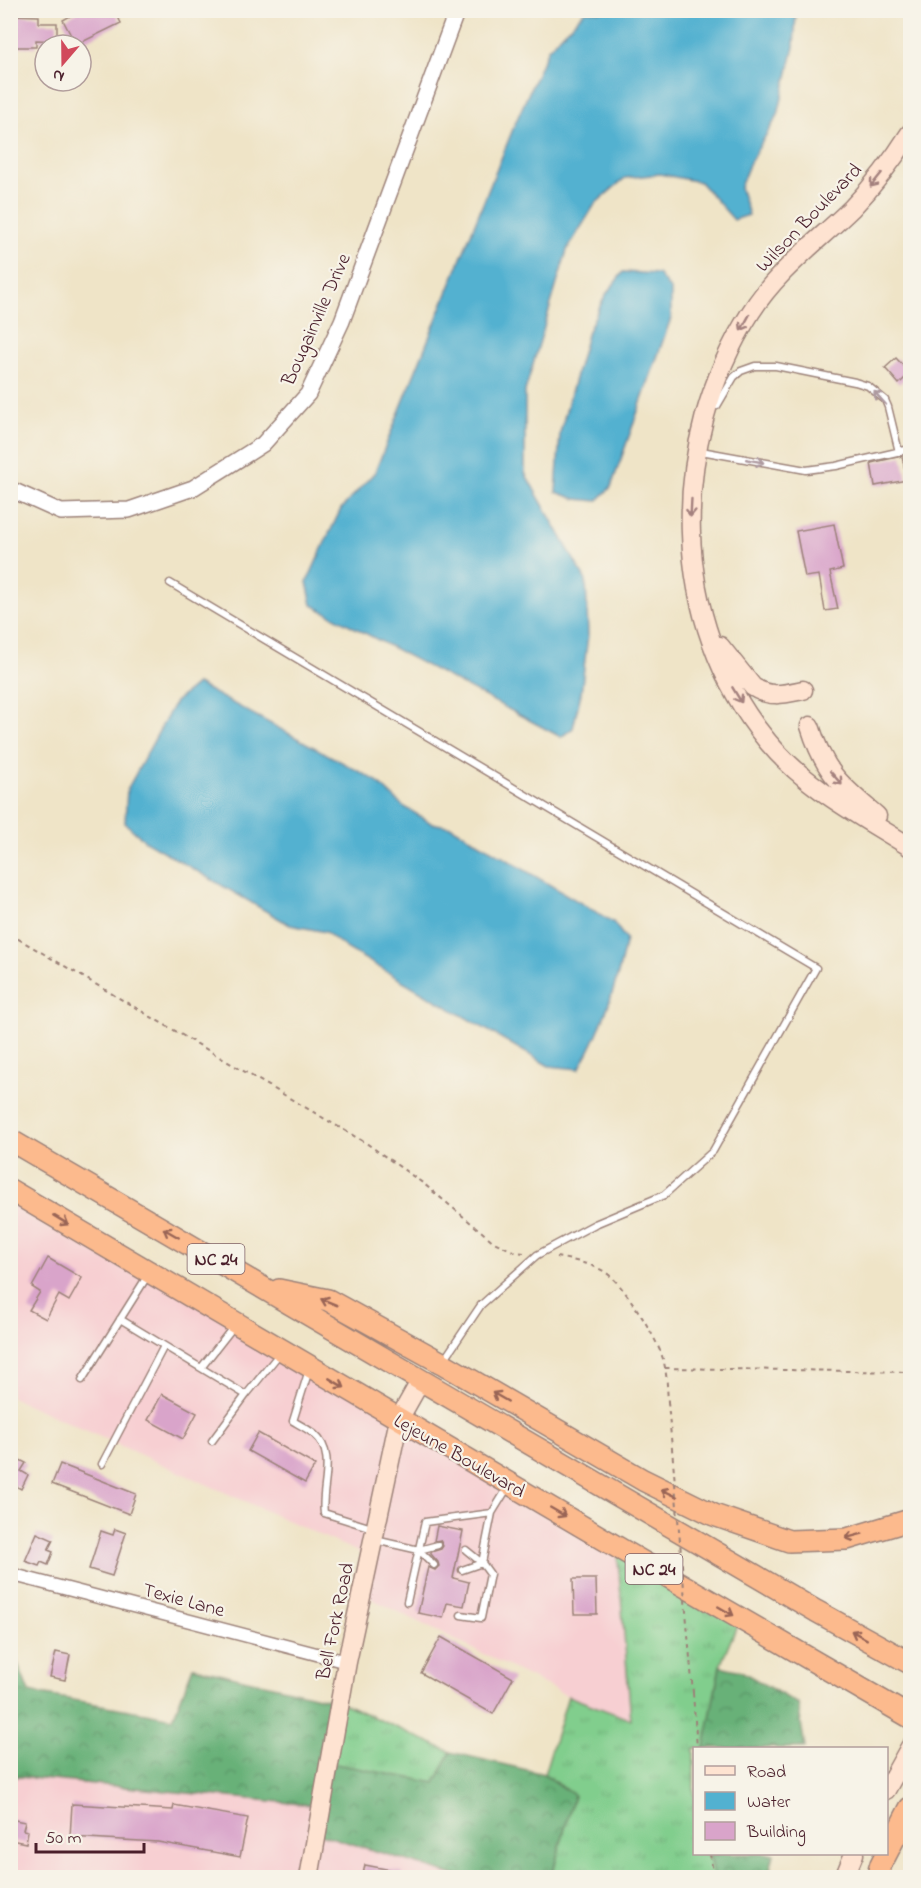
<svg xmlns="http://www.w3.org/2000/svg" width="921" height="1888" viewBox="0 0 921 1888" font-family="'Indie Flower',sans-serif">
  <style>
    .built { fill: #f7cfd2 }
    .grass { fill: url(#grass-tufts); stroke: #66765c; stroke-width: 1.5 }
    .forest { fill: url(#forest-crowns); stroke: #596852; stroke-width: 1.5 }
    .water { fill: #52b1d0; stroke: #4e687e; stroke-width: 1.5 }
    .building { fill: #d9a4ca }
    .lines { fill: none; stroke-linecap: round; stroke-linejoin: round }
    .service-casing { stroke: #9c8279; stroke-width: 9 }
    .minor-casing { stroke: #9c8279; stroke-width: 15 }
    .tertiary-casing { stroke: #9c8279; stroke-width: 18 }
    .secondary-casing { stroke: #9c8279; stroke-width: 21 }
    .trunk-casing { stroke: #9c8279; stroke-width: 24 }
    .path { stroke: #9c8279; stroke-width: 2; stroke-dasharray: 4.5 4.5; stroke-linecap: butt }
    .service { stroke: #fff; stroke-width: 6 }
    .minor { stroke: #fff; stroke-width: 12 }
    .tertiary { stroke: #fff; stroke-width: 15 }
    .secondary { stroke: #fee3d1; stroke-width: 18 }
    .trunk { stroke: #fcba8d; stroke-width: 21 }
    .path-bridge { stroke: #9c8279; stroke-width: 2; stroke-dasharray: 4.5 4.5; stroke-linecap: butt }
    .oneway { stroke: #a4817e }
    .oneway2 { stroke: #ae9aa0 }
    .oneway3 { stroke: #9a6557 }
    .labels { text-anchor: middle; stroke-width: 4.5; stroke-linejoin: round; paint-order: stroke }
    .shield { fill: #f7f3e8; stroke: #7e5f64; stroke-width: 1.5 }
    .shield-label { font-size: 18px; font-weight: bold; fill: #4a1f2b }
    .street-label { font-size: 20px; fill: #4a1f2b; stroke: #f7f3e8 }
  </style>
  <defs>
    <pattern id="grass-tufts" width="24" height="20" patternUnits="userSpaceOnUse" patternTransform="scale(1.5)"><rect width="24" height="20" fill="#81ce8d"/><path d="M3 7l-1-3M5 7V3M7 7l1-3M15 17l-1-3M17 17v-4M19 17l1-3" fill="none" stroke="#71b07a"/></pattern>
    <pattern id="forest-crowns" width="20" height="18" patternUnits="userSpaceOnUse" patternTransform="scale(1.5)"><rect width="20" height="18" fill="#68b178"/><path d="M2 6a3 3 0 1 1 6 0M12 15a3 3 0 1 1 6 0" fill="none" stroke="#588f63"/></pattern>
  </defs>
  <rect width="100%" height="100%" fill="#f7f3e8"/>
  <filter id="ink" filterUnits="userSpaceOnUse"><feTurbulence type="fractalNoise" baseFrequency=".0167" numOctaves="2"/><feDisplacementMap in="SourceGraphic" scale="12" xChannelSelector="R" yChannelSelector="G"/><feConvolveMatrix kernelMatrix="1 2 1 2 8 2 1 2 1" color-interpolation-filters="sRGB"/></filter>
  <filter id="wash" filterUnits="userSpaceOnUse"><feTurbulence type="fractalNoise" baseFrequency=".008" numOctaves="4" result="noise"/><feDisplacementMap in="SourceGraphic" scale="24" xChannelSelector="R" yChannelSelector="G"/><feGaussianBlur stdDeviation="1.35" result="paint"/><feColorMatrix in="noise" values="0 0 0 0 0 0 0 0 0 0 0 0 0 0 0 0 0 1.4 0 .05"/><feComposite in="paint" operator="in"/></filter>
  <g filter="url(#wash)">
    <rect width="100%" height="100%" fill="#efe4c7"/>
    <path class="built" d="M 10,1190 L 617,1547 L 631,1720 L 568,1696 L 362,1594 L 369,1557 L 11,1397 Z
      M 10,1644 L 29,1692 L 173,1718 L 193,1667 L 340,1702 L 317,1832 L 460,1877 L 11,1877 Z"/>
    <path class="grass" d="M 617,1547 L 740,1618 L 720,1666 L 705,1748 L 694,1748 L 694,1854 L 710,1854 L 714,1877 L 555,1877 L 552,1875 L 574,1795 L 544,1774 L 568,1696 L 631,1720 Z
      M 340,1702 L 451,1752 L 435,1783 L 329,1763 Z"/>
    <path class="forest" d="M 10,1644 L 29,1692 L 173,1718 L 193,1667 L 340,1702 L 330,1763 L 435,1783 L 451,1752 L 544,1774 L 574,1795 L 552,1875 L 555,1877 L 460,1877 L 317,1833 L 321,1806 L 11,1776 Z
      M 720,1666 L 741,1671 L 798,1704 L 805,1748 L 704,1748 Z
      M 710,1854 L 774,1854 L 768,1878 L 714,1877 Z"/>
    <path class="water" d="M 585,11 L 796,11 L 794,47 L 778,115 L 750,162 L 740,187 L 749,215 L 734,220 L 700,182 L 660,174 L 625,178 L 595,204 L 567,250 L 525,391 L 525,473 L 586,581 L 588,635 L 581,693 L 573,728 L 561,737 L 312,605 L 307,582 L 326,540 L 341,509 L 375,472 L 515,124 L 548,49 Z
      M 623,272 L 658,274 L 671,290 L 671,318 L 611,487 L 597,501 L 576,499 L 556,492 L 560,433 L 588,331 L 605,296 Z
      M 197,684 L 375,780 L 403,806 L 431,823 L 452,827 L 613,922 L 626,939 C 617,984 603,1029 579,1069 L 549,1066 L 346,948 L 326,932 L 290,925 L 145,841 L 125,823 L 127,790 L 175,702 Z"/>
    <g id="blocks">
      <path class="building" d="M 81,10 L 114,10 L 121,23 L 76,45 L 63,20 Z
        M 10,15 L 39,16 L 39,23 L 57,23 L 57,41 L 36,40 L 36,47 L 15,47 L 15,41 L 10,41 Z
        M 896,358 L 910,373 L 899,384 L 885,368 Z
        M 902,456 L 907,480 L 875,486 L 871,463 Z
        M 834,524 L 843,569 L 830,572 L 838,609 L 825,611 L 819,575 L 805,577 L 796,531 Z
        M 48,1258 L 82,1278 L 69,1301 L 59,1295 L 46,1319 L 29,1310 L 40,1292 L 32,1287 Z
        M 162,1394 L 197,1413 L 183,1439 L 148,1420 Z
        M 258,1433 L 315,1465 L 305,1483 L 248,1451 Z
        M 10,1455 L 26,1463 L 21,1471 L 28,1475 L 21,1489 L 14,1485 L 10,1493 Z
        M 60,1464 L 136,1494 L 129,1514 L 52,1484 Z
        M 437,1526 L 463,1531 L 453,1578 L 469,1582 L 464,1606 L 447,1603 L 443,1618 L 418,1613 L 428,1567 L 435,1570 L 439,1566 L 438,1562 L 431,1554 L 431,1552 L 441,1549 L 443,1546 L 440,1540 L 434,1541 Z
        M 115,1529 L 126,1533 L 112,1576 L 89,1569 L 101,1531 L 113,1535 Z
        M 37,1533 L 53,1540 L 48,1550 L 53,1552 L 48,1565 L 41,1562 L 39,1566 L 25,1561 Z
        M 573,1579 L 596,1579 L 597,1614 L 574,1614 Z
        M 441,1637 L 513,1678 L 493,1714 L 421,1673 Z
        M 56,1652 L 70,1655 L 65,1680 L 50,1677 Z
        M 72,1804 L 173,1810 L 174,1805 L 248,1818 L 240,1857 L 158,1842 L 70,1837 Z
        M 10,1819 L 25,1822 L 23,1830 L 28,1831 L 26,1843 L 10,1840 Z
        M 365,1865 L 402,1872 L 402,1878 L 362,1878 Z"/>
    </g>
  </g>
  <g filter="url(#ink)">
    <use href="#blocks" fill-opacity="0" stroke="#9c8279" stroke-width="1.5"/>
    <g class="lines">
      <defs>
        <path id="service" d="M 717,406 L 734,377 L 741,371 L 755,366 L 776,366 L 855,382 L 868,386 L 885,400 L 888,407 L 899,452
          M 701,451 L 806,470 L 836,466 L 910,449
          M 170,583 L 816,968 L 713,1151 L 664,1195 L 595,1224 L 537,1255 L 481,1305 L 444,1360
          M 120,1319 L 201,1368 L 234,1326
          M 201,1368 L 246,1395 L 280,1353
          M 309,1370 L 293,1421 C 300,1425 308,1429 314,1434 C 338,1454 320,1488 324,1513 L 372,1528
          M 82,1380 L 148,1275
          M 212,1441 L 246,1395
          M 102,1464 L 164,1346
          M 375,1540 L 419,1550
          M 434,1565 L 419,1550 L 438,1545
          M 462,1570 L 482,1563 L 466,1550
          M 407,1602 L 425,1522 L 492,1513
          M 461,1615 L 481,1618 L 490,1574 L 482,1563 L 492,1513 L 508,1487"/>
        <path id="minor" d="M 10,1574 L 347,1662
          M 10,1877 L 13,1878"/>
        <path id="tertiary" d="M 10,489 L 61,512 L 129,510 L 193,488 L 263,444 L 308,394 L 342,321 L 457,10"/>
        <path id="secondary" d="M 910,133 C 893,160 874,185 852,208 C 817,242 777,271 751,312 C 668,442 668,621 768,742 C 806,788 861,816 910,847
          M 720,646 L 753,687 C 770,698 784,694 803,690
          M 810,726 C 825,774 841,785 877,816
          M 886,1790 L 910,1747
          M 309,1878 L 347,1662 L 399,1419 L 421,1380
          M 844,1878 L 854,1854"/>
        <path id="trunk" d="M 10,1140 L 816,1611 L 910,1663
          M 10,1190 L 617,1547 L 910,1717
          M 279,1290 L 328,1300 L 442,1363 L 643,1480 L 714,1515 L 789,1541 L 847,1539 L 910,1520
          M 877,1878 L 881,1864 L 910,1808"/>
      </defs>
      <use href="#service" class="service-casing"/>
      <use href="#minor" class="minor-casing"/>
      <use href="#tertiary" class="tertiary-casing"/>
      <use href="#secondary" class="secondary-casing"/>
      <use href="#trunk" class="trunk-casing"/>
      <path class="path" d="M 10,934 L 366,1143 L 424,1184 L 494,1242 L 515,1252 L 524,1253
        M 556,1257 C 572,1260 590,1263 605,1272 C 623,1283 655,1335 662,1356 C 667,1370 667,1387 668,1402
        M 665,1368 L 910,1372
        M 693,1693 L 697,1748
        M 710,1854 L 714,1878"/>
      <use href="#service" class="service"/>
      <use href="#minor" class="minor"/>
      <use href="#tertiary" class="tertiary"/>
      <use href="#secondary" class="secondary"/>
      <use href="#trunk" class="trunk"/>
      <path class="path-bridge" d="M 668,1402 L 693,1693"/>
    </g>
    <defs><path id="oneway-shaft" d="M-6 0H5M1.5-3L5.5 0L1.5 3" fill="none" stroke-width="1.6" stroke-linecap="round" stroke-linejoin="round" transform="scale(1.5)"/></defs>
    <g class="oneway">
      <use href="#oneway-shaft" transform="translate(876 180) rotate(129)"/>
      <use href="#oneway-shaft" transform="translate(745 323) rotate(119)"/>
      <use href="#oneway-shaft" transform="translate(691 508) rotate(93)"/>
      <use href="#oneway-shaft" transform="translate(737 695) rotate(59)"/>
      <use href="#oneway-shaft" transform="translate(836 778) rotate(49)"/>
    </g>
    <g class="oneway2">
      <use href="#oneway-shaft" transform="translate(880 398) rotate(-132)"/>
      <use href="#oneway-shaft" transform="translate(755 461) rotate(11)"/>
    </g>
    <g class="oneway3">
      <use href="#oneway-shaft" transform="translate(61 1220) rotate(31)"/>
      <use href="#oneway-shaft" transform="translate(171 1233) rotate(-150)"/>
      <use href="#oneway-shaft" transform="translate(329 1302) rotate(-158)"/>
      <use href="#oneway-shaft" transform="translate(337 1383) rotate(31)"/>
      <use href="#oneway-shaft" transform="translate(500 1397) rotate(-150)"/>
      <use href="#oneway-shaft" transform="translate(669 1493) rotate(-154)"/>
      <use href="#oneway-shaft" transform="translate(558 1512) rotate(30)"/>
      <use href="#oneway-shaft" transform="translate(854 1536) rotate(165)"/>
      <use href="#oneway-shaft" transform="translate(726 1611) rotate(30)"/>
      <use href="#oneway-shaft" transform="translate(859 1635) rotate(-151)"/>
    </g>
  </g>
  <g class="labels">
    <g class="shield">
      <rect x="187.5" y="1244" width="57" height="30" rx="4.5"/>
      <rect x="625.5" y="1554" width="57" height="30" rx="4.5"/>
    </g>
    <g class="shield-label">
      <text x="216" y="1265">NC 24</text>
      <text x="654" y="1575">NC 24</text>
    </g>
    <g class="street-label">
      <text transform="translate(808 217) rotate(-46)" y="7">Wilson Boulevard</text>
      <text transform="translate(315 319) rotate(-66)" y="7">Bougainville Drive</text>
      <text transform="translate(460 1455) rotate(30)" y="7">Lejeune Boulevard</text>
      <text transform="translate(184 1599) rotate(15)" y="7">Texie Lane</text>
      <text transform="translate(334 1621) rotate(-78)" y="7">Bell Fork Road</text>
    </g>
  </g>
  <rect width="921" height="1888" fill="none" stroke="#f7f3e8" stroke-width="36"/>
  <rect x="693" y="1747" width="195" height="108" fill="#f7f3e8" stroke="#b29e9c" stroke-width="1.5"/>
  <rect x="705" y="1766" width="30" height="9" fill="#fee3d1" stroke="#b29e9c" stroke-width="1.5"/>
  <text x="747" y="1777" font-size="18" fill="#4a1f2b">Road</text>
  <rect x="705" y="1792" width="30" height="18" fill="#52b1d0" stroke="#b29e9c" stroke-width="1.5"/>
  <text x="747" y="1807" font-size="18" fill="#4a1f2b">Water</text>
  <rect x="705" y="1822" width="30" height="18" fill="#d9a4ca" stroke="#b29e9c" stroke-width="1.5"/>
  <text x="747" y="1837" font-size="18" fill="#4a1f2b">Building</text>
  <g transform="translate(63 63) rotate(200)"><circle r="28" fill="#f7f3e8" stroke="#b29e9c" stroke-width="1.5"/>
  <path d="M0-4.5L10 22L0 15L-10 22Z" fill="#d1495b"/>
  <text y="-9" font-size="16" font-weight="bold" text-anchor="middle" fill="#4a1f2b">N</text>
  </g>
  <path d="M36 1843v9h108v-9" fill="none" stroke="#4a1f2b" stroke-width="3"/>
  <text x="45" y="1843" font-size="18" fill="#4a1f2b" stroke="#f7f3e8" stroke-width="4.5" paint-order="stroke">50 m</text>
</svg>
